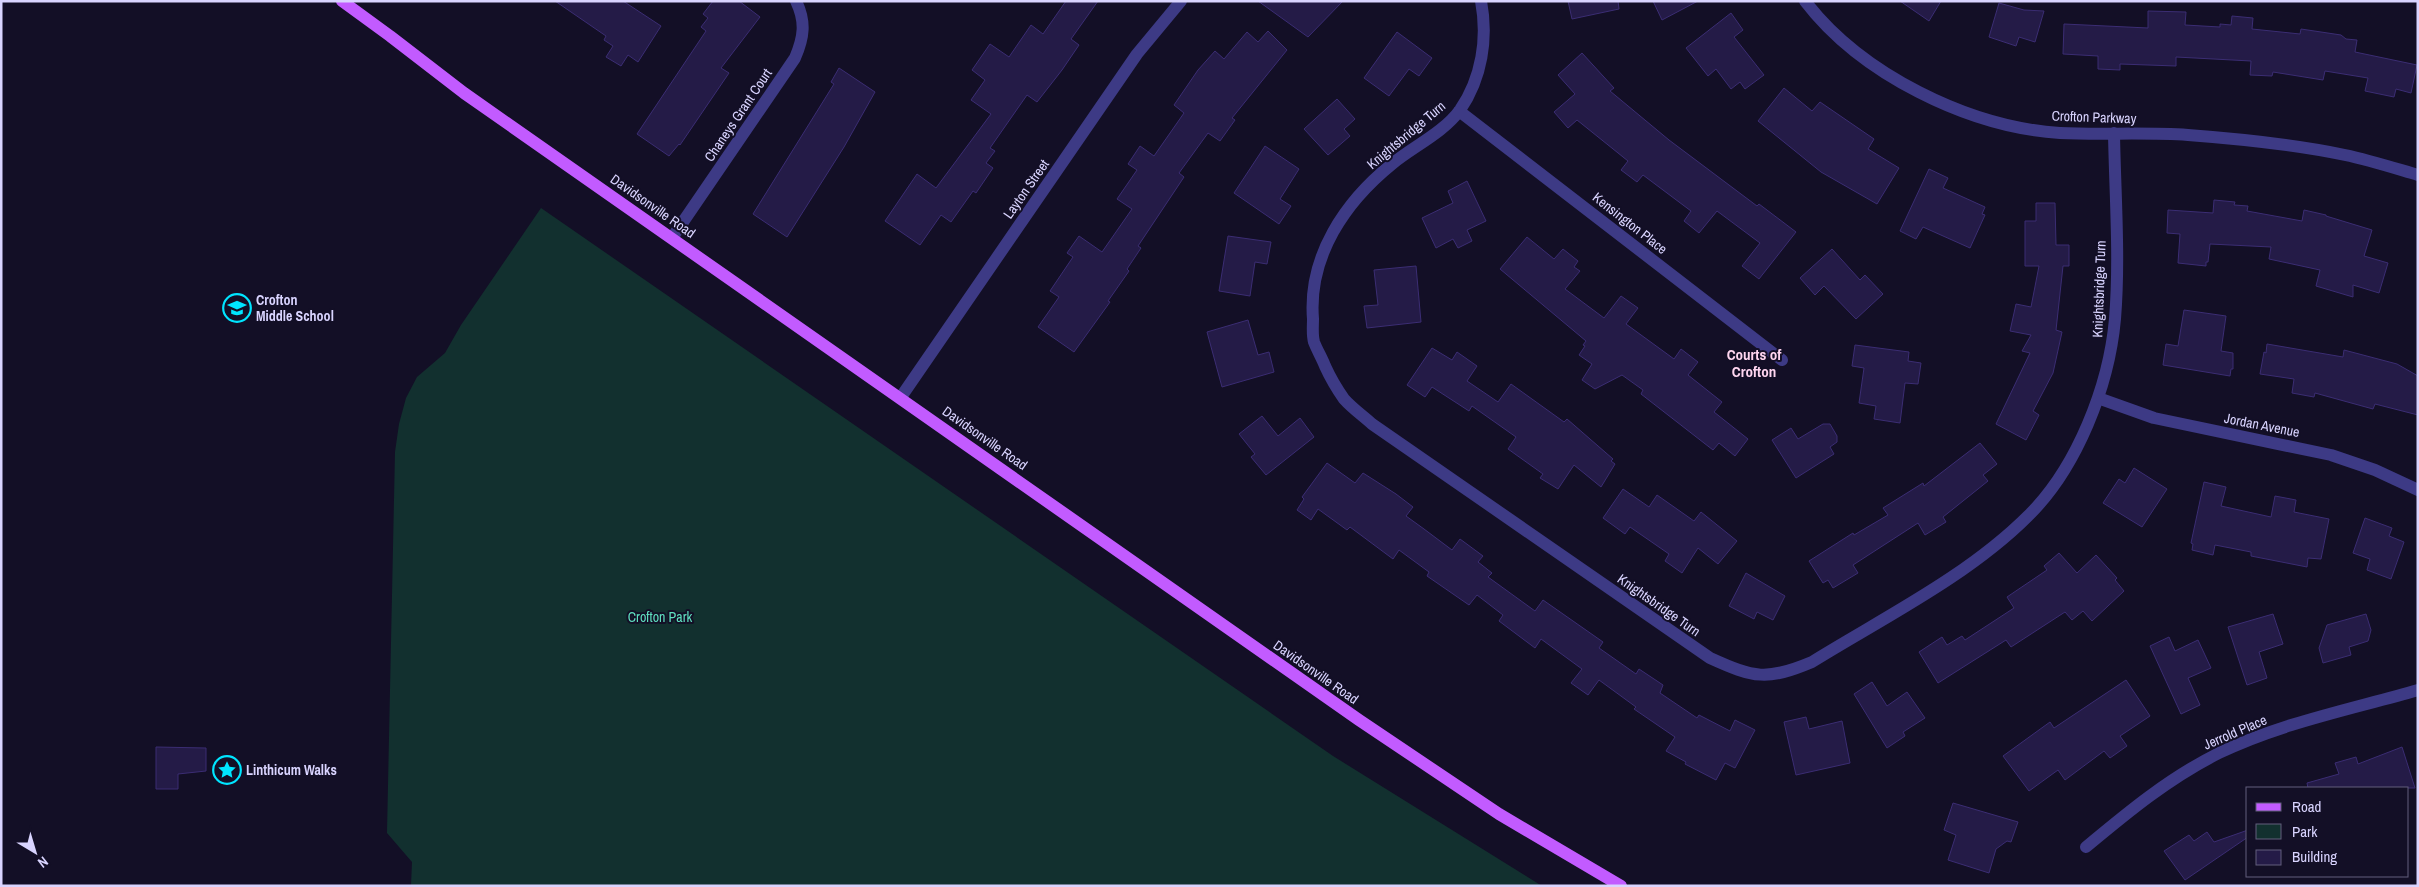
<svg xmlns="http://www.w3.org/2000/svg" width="2419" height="887" viewBox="0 0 2419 887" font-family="'Archivo Narrow',sans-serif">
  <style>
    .green { fill: #12302f }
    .building { fill: #241b47; stroke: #3b2d73 }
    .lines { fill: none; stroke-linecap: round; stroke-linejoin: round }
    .minor { stroke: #3d3a85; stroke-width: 12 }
    .major { stroke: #c25bff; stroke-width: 12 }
    .labels { text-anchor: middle; stroke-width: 4; stroke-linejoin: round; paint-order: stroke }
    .street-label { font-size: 14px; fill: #d9d4ff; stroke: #130f26 }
    .poi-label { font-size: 14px; font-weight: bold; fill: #d9d4ff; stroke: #130f26; text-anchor: start }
    .park-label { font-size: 14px; fill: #5fe0c0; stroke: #130f26 }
    .neighbourhood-label { font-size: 15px; font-weight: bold; fill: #ffd6f0; stroke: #130f26 }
  </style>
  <rect width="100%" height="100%" fill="#130f26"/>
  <path class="green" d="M 541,208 L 1333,756 L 1542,886 L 411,886 L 412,862 L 387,833 L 395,452 L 399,424 L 406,398 L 417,377 L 445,353 L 461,325 Z"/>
  <path class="building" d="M 555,1 L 623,1 L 661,26 L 638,62 L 628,55 L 621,66 L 606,57 L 613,46 L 604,40 L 606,36 Z
    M 713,1 L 739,1 L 760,17 L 721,68 L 729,73 L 680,145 L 679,144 L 669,156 L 637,134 L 706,31 L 701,27 L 708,18 L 703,14 Z
    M 1066,1 L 1098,1 L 1071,39 L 1079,45 L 1062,70 L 1037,102 L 1027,95 L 990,148 L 995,151 L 986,163 L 993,168 L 976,193 L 973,191 L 951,222 L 941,215 L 920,245 L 885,221 L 917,174 L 936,188 L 991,114 L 971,100 L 985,80 L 972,70 L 990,44 L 1009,57 L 1031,25 L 1043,34 Z
    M 1258,1 L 1343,1 L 1308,37 Z
    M 1568,1 L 1618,1 L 1619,9 L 1572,19 Z
    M 1653,1 L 1698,1 L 1662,20 Z
    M 1900,1 L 1941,1 L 1929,21 Z
    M 1999,3 L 2024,10 L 2044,11 L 2035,42 L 2019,37 L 2016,46 L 1989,37 Z
    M 2148,11 L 2186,12 L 2185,25 L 2220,27 L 2220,24 L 2231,25 L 2232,16 L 2253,18 L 2252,29 L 2300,34 L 2301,29 L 2341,35 L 2346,39 L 2357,40 L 2355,52 L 2417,65 L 2411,93 L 2396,89 L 2394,97 L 2365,91 L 2368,78 L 2325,71 L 2323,80 L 2273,72 L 2272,76 L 2250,75 L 2251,61 L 2176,57 L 2176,66 L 2120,64 L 2120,70 L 2098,69 L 2098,56 L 2063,54 L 2064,24 L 2148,28 Z
    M 1731,13 L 1743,30 L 1734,37 L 1764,75 L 1745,89 L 1740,82 L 1731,89 L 1716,69 L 1708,76 L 1686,48 Z
    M 1268,31 L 1287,50 L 1232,118 L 1235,120 L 1220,141 L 1208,133 L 1179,173 L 1184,177 L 1138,246 L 1141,248 L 1127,269 L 1129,271 L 1108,301 L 1110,302 L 1074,352 L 1038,327 L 1059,297 L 1050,291 L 1073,257 L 1067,253 L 1079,236 L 1102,252 L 1132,209 L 1117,199 L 1137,170 L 1128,164 L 1140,146 L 1154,156 L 1184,113 L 1174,105 L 1198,70 L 1215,51 L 1224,59 L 1247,32 L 1258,42 Z
    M 1397,32 L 1432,58 L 1419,76 L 1409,69 L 1389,96 L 1364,78 Z
    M 1582,53 L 1614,88 L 1610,91 L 1669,140 L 1757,206 L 1759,204 L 1796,232 L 1759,279 L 1742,266 L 1760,243 L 1717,211 L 1699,233 L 1684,221 L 1691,211 L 1643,175 L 1637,182 L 1621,170 L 1628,161 L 1577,120 L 1568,128 L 1554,112 L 1575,94 L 1558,75 Z
    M 839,68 L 875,92 L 844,147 L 787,237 L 753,214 L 834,84 L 831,82 Z
    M 1784,88 L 1812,111 L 1820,102 L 1874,139 L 1868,149 L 1899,168 L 1877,204 L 1821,172 L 1758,121 Z
    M 1337,99 L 1355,119 L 1344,129 L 1350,136 L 1328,155 L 1304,129 Z
    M 1265,146 L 1299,169 L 1280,199 L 1291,206 L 1279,224 L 1234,193 Z
    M 1929,169 L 1948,178 L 1943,188 L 1985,207 L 1982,214 L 1985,215 L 1970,248 L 1923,227 L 1916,239 L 1900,231 Z
    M 1467,181 L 1486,221 L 1467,230 L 1472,241 L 1458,248 L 1453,239 L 1436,248 L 1422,218 L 1453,203 L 1448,191 Z
    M 2214,200 L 2235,202 L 2234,205 L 2248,206 L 2247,211 L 2302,221 L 2304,210 L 2326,215 L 2326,216 L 2372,230 L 2364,256 L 2388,263 L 2379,293 L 2353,285 L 2353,297 L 2316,286 L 2320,270 L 2269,259 L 2271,247 L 2210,244 L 2208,262 L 2206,262 L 2206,266 L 2178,263 L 2180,234 L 2167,233 L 2168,210 L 2213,213 Z
    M 2036,203 L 2055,203 L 2056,245 L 2069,245 L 2069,266 L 2063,266 L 2056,330 L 2062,332 L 2053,373 L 2033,411 L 2039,415 L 2026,440 L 1996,424 L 2030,353 L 2022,351 L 2031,335 L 2010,331 L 2016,304 L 2031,307 L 2039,266 L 2025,266 L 2025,221 L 2036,221 Z
    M 1228,236 L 1271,242 L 1267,264 L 1255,262 L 1250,296 L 1219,291 Z
    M 1527,237 L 1554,259 L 1563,249 L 1578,261 L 1574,267 L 1580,271 L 1565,289 L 1604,318 L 1621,296 L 1638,308 L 1626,324 L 1674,359 L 1681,349 L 1698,362 L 1688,375 L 1722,402 L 1714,412 L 1748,439 L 1735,456 L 1719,443 L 1713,450 L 1641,394 L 1643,390 L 1622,375 L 1595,389 L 1582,380 L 1592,364 L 1579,355 L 1585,346 L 1583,345 L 1586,341 L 1500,269 Z
    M 1832,249 L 1860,280 L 1865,275 L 1883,294 L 1856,319 L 1824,286 L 1815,295 L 1800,278 Z
    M 1416,266 L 1421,322 L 1367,328 L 1364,306 L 1378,305 L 1374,270 Z
    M 2184,310 L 2226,316 L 2221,351 L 2233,353 L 2233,369 L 2231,369 L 2230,376 L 2163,365 L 2166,344 L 2178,346 Z
    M 1248,320 L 1258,355 L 1269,352 L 1274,372 L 1222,387 L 1207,332 Z
    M 2267,344 L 2343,357 L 2344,350 L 2397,364 L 2418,376 L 2418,415 L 2375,404 L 2373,409 L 2315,393 L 2314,397 L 2292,393 L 2294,379 L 2260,374 L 2264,352 L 2266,353 Z
    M 1855,345 L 1909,352 L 1908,361 L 1921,363 L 1918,384 L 1905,383 L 1900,423 L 1874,419 L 1876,406 L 1859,403 L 1864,368 L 1852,366 Z
    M 1432,348 L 1452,360 L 1457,352 L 1477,366 L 1467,381 L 1498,402 L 1511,384 L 1564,422 L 1567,419 L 1613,459 L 1611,461 L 1615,464 L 1601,487 L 1574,465 L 1558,489 L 1540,478 L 1543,474 L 1508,449 L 1516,437 L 1472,406 L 1469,411 L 1432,387 L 1425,397 L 1407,385 Z
    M 1262,416 L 1278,436 L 1300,418 L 1314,437 L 1266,475 L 1251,457 L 1255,454 L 1239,434 Z
    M 1823,424 L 1830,424 L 1837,436 L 1837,442 L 1830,447 L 1834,454 L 1796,478 L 1772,440 L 1791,428 L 1798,439 Z
    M 1980,443 L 1997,464 L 1983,475 L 1988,481 L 1943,517 L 1946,522 L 1925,535 L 1918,523 L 1853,565 L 1858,573 L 1833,588 L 1828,580 L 1823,583 L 1809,561 L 1853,533 L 1854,535 L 1888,515 L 1883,508 L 1923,483 L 1924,486 Z
    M 1327,463 L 1355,483 L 1363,473 L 1396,494 L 1413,507 L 1406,516 L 1424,529 L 1452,550 L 1460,539 L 1483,556 L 1478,562 L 1492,573 L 1488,577 L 1535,611 L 1543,600 L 1603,642 L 1599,648 L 1636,674 L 1639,669 L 1663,685 L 1660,693 L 1697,718 L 1699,715 L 1730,731 L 1735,720 L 1755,730 L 1735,768 L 1725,763 L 1716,780 L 1685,764 L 1686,762 L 1666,751 L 1675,737 L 1634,709 L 1636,707 L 1599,680 L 1588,695 L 1571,683 L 1582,669 L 1541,639 L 1535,648 L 1499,621 L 1503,615 L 1477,595 L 1469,605 L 1427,576 L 1429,572 L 1399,550 L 1393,559 L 1350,527 L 1347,530 L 1318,509 L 1311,520 L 1297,510 L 1304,499 L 1302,497 Z
    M 2134,468 L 2167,489 L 2142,527 L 2103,503 L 2119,479 L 2125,483 Z
    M 2204,482 L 2226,487 L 2221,506 L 2271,517 L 2275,496 L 2296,500 L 2294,512 L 2329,519 L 2321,559 L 2308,558 L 2307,567 L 2251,556 L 2251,552 L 2215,545 L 2213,555 L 2192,550 L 2193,544 L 2191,543 Z
    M 1623,489 L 1649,507 L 1657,495 L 1694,521 L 1701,512 L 1737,541 L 1718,564 L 1698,548 L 1682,573 L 1665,561 L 1669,554 L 1630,527 L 1625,534 L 1603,518 Z
    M 2365,518 L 2392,528 L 2389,536 L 2404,542 L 2391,579 L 2367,570 L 2370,559 L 2353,553 Z
    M 2059,553 L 2077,573 L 2096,555 L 2117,578 L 2115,580 L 2124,591 L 2092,621 L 2083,611 L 2072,620 L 2065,612 L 2011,647 L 2006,640 L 1938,683 L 1919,652 L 1942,637 L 1947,645 L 1962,636 L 1965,640 L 2014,608 L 2007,597 L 2047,570 L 2044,566 Z
    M 1746,573 L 1785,596 L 1773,620 L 1757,612 L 1754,619 L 1729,606 Z
    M 2273,614 L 2283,644 L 2259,652 L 2267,678 L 2247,685 L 2228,627 Z
    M 2366,614 L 2371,630 L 2368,641 L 2349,647 L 2351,655 L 2323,663 L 2319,648 L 2327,625 Z
    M 2169,637 L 2175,651 L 2198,640 L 2211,668 L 2188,678 L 2200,705 L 2181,714 L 2150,646 Z
    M 2126,680 L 2150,716 L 2120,736 L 2127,746 L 2110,758 L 2104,751 L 2065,780 L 2058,770 L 2029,791 L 2003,756 L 2050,722 L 2054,728 Z
    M 1872,682 L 1887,706 L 1907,692 L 1925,718 L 1903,732 L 1905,736 L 1887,748 L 1854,694 Z
    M 1806,717 L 1809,729 L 1842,721 L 1850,763 L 1796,775 L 1784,722 Z
    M 156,747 L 206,748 L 206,771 L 178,774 L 178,789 L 156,789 Z
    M 2402,747 L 2415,788 L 2308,788 L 2307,783 L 2339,774 L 2335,763 L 2356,757 L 2358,764 Z
    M 1953,803 L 2018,822 L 2011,842 L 2007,841 L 1996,849 L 1989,873 L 1948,860 L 1956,835 L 1944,830 Z
    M 2248,830 L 2248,837 L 2185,880 L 2164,851 L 2189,835 L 2194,841 L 2207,832 L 2214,842 Z"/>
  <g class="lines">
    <path class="minor" d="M 1481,1 C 1488,38 1482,78 1460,110 C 1443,133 1414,146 1392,164 C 1345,202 1308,256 1313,319 C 1313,326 1312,335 1314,342 C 1317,350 1322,358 1325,366 C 1330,377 1337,389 1344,399 C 1352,408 1363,416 1372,424 L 1710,658 C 1754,678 1767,681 1812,662 C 1883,618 1968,576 2028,516 C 2077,468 2109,386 2115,319 C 2120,257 2115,195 2114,133
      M 1805,1 C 1861,74 1968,127 2060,133 C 2102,135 2145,132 2188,135 C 2241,139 2293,144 2345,155 C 2369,160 2394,168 2418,175
      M 1459,111 L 1782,360
      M 672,238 L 795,58 C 804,37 806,22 796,1
      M 901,397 L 1137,54 L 1181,1
      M 2098,398 L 2154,418 L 2331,455 L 2375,470 L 2418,490
      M 2086,847 C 2128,812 2169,778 2219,753 C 2281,723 2352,709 2418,690"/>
    <path class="major" d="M 342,1 L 390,36 L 464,93 L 1359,720 L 1499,814 L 1621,886"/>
  </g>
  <defs>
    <symbol id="school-ring" viewBox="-11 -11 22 22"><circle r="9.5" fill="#130f26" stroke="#00e5ff" stroke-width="1.5"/><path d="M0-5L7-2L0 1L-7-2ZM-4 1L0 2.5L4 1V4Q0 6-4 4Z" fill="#00e5ff"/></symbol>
    <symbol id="sight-ring" viewBox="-11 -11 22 22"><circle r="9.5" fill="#130f26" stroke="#00e5ff" stroke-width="1.5"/><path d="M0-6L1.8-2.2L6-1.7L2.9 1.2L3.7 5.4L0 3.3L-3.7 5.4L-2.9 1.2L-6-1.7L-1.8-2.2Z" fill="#00e5ff"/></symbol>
  </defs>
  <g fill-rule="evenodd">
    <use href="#school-ring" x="221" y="292" width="32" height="32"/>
    <use href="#sight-ring" x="211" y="754" width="32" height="32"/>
  </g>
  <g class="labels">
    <g class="street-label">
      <text transform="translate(738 115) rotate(-56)" y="5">Chaneys Grant Court</text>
      <text transform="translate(2094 117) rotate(2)" y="5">Crofton Parkway</text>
      <text transform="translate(1406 135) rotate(-40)" y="5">Knightsbridge Turn</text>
      <text transform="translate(1026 189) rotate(-55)" y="5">Layton Street</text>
      <text transform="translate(653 206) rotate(35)" y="5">Davidsonville Road</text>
      <text transform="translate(1630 223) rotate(38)" y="5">Kensington Place</text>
      <text transform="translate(2099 289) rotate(-88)" y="5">Knightsbridge Turn</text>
      <text transform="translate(2262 425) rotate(11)" y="5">Jordan Avenue</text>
      <text transform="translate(985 438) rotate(35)" y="5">Davidsonville Road</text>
      <text transform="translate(1659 605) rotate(35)" y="5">Knightsbridge Turn</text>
      <text transform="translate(1316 672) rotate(35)" y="5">Davidsonville Road</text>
      <text transform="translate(2235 732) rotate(-23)" y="5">Jerrold Place</text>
    </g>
    <g class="poi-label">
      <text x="256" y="305">Crofton<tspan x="256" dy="16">Middle School</tspan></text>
      <text x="246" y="775">Linthicum Walks</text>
    </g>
    <g class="park-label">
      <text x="660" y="622">Crofton Park</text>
    </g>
    <g class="neighbourhood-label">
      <text x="1754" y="360">Courts of<tspan x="1754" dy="17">Crofton</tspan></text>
    </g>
  </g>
  <rect width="2419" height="887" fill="none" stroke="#d9d4ff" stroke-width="5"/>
  <rect x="2246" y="787" width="162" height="90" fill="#130f26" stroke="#625e7d"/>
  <rect x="2256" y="803" width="25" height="8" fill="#c25bff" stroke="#625e7d"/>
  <text x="2292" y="812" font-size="15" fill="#d9d4ff">Road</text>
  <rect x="2256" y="824" width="25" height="15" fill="#12302f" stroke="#625e7d"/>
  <text x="2292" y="837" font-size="15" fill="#d9d4ff">Park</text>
  <rect x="2256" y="850" width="25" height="15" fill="#241b47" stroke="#625e7d"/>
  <text x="2292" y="862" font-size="15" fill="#d9d4ff">Building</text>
  <g transform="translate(35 852) rotate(142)" stroke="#130f26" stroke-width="4" paint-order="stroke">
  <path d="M0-4L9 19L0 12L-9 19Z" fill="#d9d4ff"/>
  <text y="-8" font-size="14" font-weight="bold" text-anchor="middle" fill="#d9d4ff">N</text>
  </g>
</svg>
